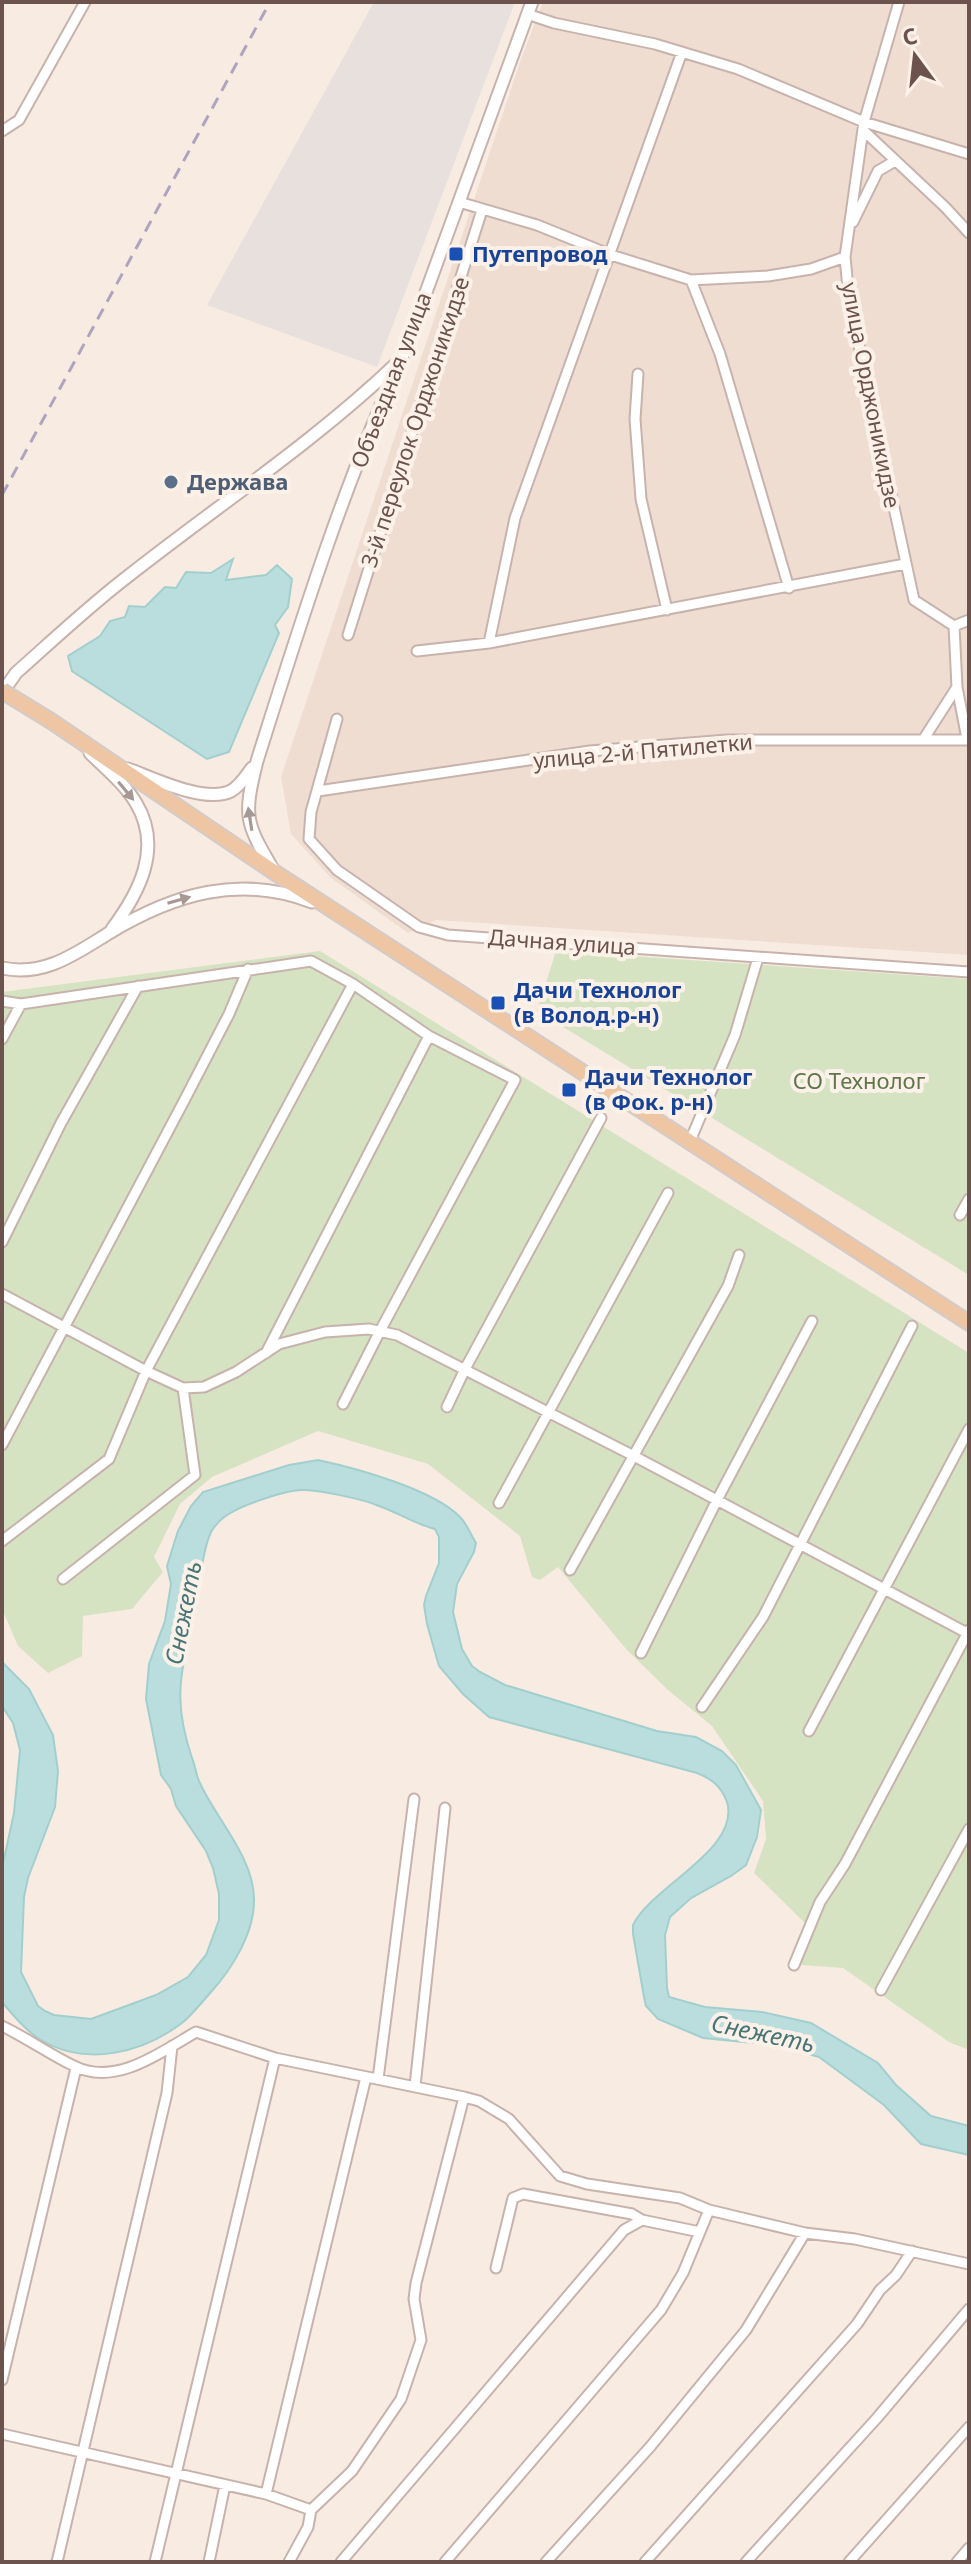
<svg xmlns="http://www.w3.org/2000/svg" width="971" height="2564" viewBox="0 0 971 2564" font-family="'Noto Sans',sans-serif">
  <style>
    .residential { fill: #efddd2 }
    .industrial { fill: #e8e0dd }
    .green { fill: #d5e3c3 }
    .water { fill: #badede; stroke: #a2cfce; stroke-width: 2 }
    .lines { fill: none; stroke-linecap: round; stroke-linejoin: round }
    .minor-casing { stroke: #c7b3ac; stroke-width: 13 }
    .tertiary-casing { stroke: #c7b3ac; stroke-width: 15 }
    .primary-casing { stroke: #d3cbca; stroke-width: 18 }
    .minor { stroke: #fff; stroke-width: 9 }
    .tertiary { stroke: #fff; stroke-width: 11 }
    .primary { stroke: #eec6a3; stroke-width: 14 }
    .rail { stroke: #aea4bf; stroke-width: 3; stroke-dasharray: 12 8; stroke-linecap: butt }
    .primary-bridge-casing { stroke: #d3cbca; stroke-width: 18; stroke-linecap: butt }
    .primary-bridge { stroke: #eec6a3; stroke-width: 14 }
    .oneway { fill: #a79894 }
    .transit-dot { fill: #1a4fb4; stroke: #fcf1e8; stroke-width: 3 }
    .service-dot { fill: #5c6f8a; stroke: #fcf1e8; stroke-width: 3 }
    .labels { text-anchor: middle; stroke-width: 8; stroke-linejoin: round; paint-order: stroke }
    .transit-label { font-size: 22px; font-weight: bold; fill: #164399; stroke: #fcf1e8; text-anchor: start }
    .street-label { font-size: 22px; fill: #6c534d; stroke: #fcf1e8 }
    .service-label { font-size: 22px; font-weight: bold; fill: #4e5e75; stroke: #fcf1e8; text-anchor: start }
    .park-label { font-size: 22px; fill: #5e764a; stroke: #fcf1e8 }
    .water-label { font-size: 24px; font-style: italic; fill: #477677; stroke: #fcf1e8 }
  </style>
  <rect width="100%" height="100%" fill="#f8ece2"/>
  <path class="residential" d="M 543,2 L 969,2 L 969,955 L 436,920 L 408,933 L 331,878 L 291,834 L 281,777 L 520,62 Z"/>
  <path class="industrial" d="M 374,2 L 515,2 L 377,367 L 207,305 Z"/>
  <path class="green" d="M 320,951 L 969,1353 L 969,2050 L 949,2042 L 843,1968 L 801,1965 L 812,1930 L 754,1873 L 766,1839 L 763,1801 L 712,1726 L 668,1690 L 626,1649 L 558,1567 L 540,1580 L 532,1577 L 520,1536 L 428,1464 L 318,1431 L 212,1477 L 180,1504 L 154,1557 L 163,1572 L 132,1609 L 83,1616 L 82,1656 L 48,1673 L 18,1646 L 2,1609 L 2,992 Z
    M 556,951 L 969,979 L 969,1275 L 537,1011 Z"/>
  <path class="water" d="M 233,559 L 226,580 L 266,575 L 277,565 L 292,579 L 288,607 L 275,625 L 279,633 L 229,752 L 207,759 L 72,671 L 68,656 L 100,636 L 110,621 L 125,617 L 129,606 L 145,607 L 165,587 L 176,588 L 186,572 L 211,573 Z
    M 318,1460 C 355,1468 433,1489 460,1517 C 467,1524 471,1535 476,1543 L 474,1552 L 457,1584 L 453,1612 L 462,1649 L 472,1666 L 480,1672 L 505,1685 L 657,1731 L 696,1737 L 722,1751 L 736,1765 L 761,1810 L 757,1837 L 746,1865 L 731,1876 L 691,1898 L 670,1917 L 665,1935 L 667,1988 L 669,1997 L 705,2007 L 762,2012 L 811,2023 L 878,2063 L 896,2085 L 931,2116 L 969,2126 L 969,2155 L 921,2144 L 884,2105 L 819,2057 L 775,2045 L 703,2038 L 658,2019 L 646,2006 L 644,1997 L 633,1934 L 633,1925 C 652,1886 741,1849 727,1802 C 721,1786 712,1779 697,1773 L 489,1717 L 463,1694 L 439,1666 L 427,1624 L 424,1605 L 426,1596 L 439,1563 L 439,1537 L 435,1529 C 415,1524 399,1513 379,1506 C 363,1499 319,1490 302,1490 C 287,1490 269,1497 255,1502 C 238,1508 220,1516 211,1532 C 201,1554 200,1591 194,1615 C 181,1673 172,1699 192,1758 C 195,1765 196,1774 199,1781 C 215,1818 255,1858 254,1901 C 254,1933 232,1969 211,1992 C 202,2002 193,2014 182,2023 C 142,2053 87,2067 41,2040 C 26,2031 13,2015 2,2002 L 2,1868 L 14,1813 L 20,1750 L 13,1723 L 2,1706 L 2,1662 L 29,1689 L 53,1735 L 58,1771 L 55,1807 L 28,1878 L 24,1897 L 21,1972 L 38,2006 L 45,2011 L 54,2015 L 91,2019 L 156,1995 L 188,1977 L 206,1955 L 219,1920 L 219,1894 L 213,1868 L 206,1851 L 176,1806 L 171,1789 L 161,1775 L 146,1699 L 149,1664 L 165,1621 L 171,1584 L 167,1566 L 178,1531 L 191,1506 L 203,1492 L 289,1465 Z"/>
  <g class="lines">
    <defs>
      <path id="minor" d="M 899,2 L 864,122 L 845,257 L 849,299 L 914,600 L 954,626 L 969,620
        M 527,14 L 554,23 L 655,44 L 738,69 L 864,122 L 969,154
        M 863,130 L 945,207 L 969,233
        M 2,131 L 19,120 L 85,2
        M 459,202 L 537,225 L 611,255 L 691,280 L 768,276 L 811,269 L 845,257
        M 853,222 L 878,171 L 895,161
        M 691,280 L 720,354 L 789,588
        M 638,374 L 635,419 L 641,499 L 667,610
        M 954,626 L 957,687 L 967,739
        M 348,635 L 482,210
        M 489,643 L 515,518 L 682,52
        M 417,651 L 489,643 L 905,564
        M 337,719 L 311,812 L 309,839 L 337,870 L 419,927 L 448,935 L 969,972
        M 923,740 L 957,687
        M 318,791 L 590,751 L 727,740 L 969,740
        M 2,1001 L 21,1004 L 311,961 L 353,984 L 429,1036 L 515,1080 L 380,1331 L 343,1404
        M 2,1039 L 21,1004
        M 690,1141 L 735,1035 L 758,958
        M 960,1215 L 969,1199
        M 2,1242 L 61,1123 L 138,986
        M 2,1294 L 146,1371 L 183,1388 L 204,1387 L 236,1372 L 279,1344 L 325,1332 L 369,1329 L 397,1335 L 632,1455 L 969,1634
        M 266,1353 L 429,1036
        M 447,1407 L 465,1369 L 601,1118
        M 2,1445 L 185,1099 L 229,1014 L 248,969
        M 499,1503 L 668,1193
        M 2,1541 L 109,1459 L 146,1371 L 353,984
        M 570,1570 L 728,1286 L 739,1255
        M 63,1579 L 195,1475 L 183,1388
        M 641,1653 L 717,1500 L 812,1321
        M 702,1707 L 763,1617 L 912,1326
        M 809,1731 L 969,1429
        M 794,1965 L 820,1902 L 845,1864 L 969,1630
        M 881,1990 L 969,1829
        M 2,2026 C 27,2038 49,2054 74,2066 C 116,2087 161,2052 196,2032 L 275,2058 L 464,2097 L 479,2101 L 509,2119 L 560,2176 L 587,2184 L 680,2198 L 709,2210 L 805,2233 L 855,2239 L 969,2264
        M 378,2079 L 414,1799
        M 415,2086 L 445,1808
        M 496,2268 L 513,2198 L 523,2194 L 632,2214 L 642,2220
        M 2,2380 L 76,2068
        M 2,2434 L 266,2494 L 311,2510
        M 266,2494 L 366,2077
        M 57,2562 L 167,2093 L 172,2046
        M 155,2562 L 275,2058
        M 209,2562 L 225,2485
        M 289,2562 L 308,2527 L 311,2510 L 352,2471 L 401,2399 L 421,2340 L 414,2299 L 416,2283 L 464,2097
        M 341,2562 L 624,2230 L 642,2220 L 700,2232
        M 445,2562 L 661,2310 L 683,2273 L 709,2210
        M 546,2562 L 650,2447 L 746,2330 L 805,2233
        M 645,2562 L 857,2324 L 880,2290 L 896,2275 L 912,2251
        M 746,2562 L 877,2418 L 969,2309
        M 849,2562 L 969,2427
        M 957,2562 L 969,2548"/>
      <path id="tertiary" d="M 2,693 L 16,673 C 52,641 88,607 127,577 C 217,506 313,443 396,364
        M 90,753 C 105,768 125,784 136,803 C 163,848 139,893 112,929
        M 128,769 C 153,778 205,804 231,791 C 240,786 246,776 252,768
        M 274,871 C 245,822 243,817 257,761 C 300,625 342,488 402,358 L 532,2
        M 2,968 C 44,977 75,954 109,933 C 174,894 239,874 312,902"/>
      <path id="primary" d="M 51,721 L 274,872 L 969,1323"/>
    </defs>
    <use href="#minor" class="minor-casing"/>
    <use href="#tertiary" class="tertiary-casing"/>
    <use href="#primary" class="primary-casing"/>
    <use href="#minor" class="minor"/>
    <use href="#tertiary" class="tertiary"/>
    <use href="#primary" class="primary"/>
    <path class="rail" d="M 2,495 L 270,2"/>
    <defs>
      <path id="primary-bridge" d="M 2,691 L 51,721"/>
    </defs>
    <use href="#primary-bridge" class="primary-bridge-casing"/>
    <use href="#primary-bridge" class="primary-bridge"/>
  </g>
  <defs><path id="oneway-solid" d="M-6-.8H1V-3.2L6.5 0L1 3.2V.8H-6Z" transform="scale(2)"/></defs>
  <g class="oneway">
    <use href="#oneway-solid" transform="translate(126 791) rotate(50)"/>
    <use href="#oneway-solid" transform="translate(250 819) rotate(-99)"/>
    <use href="#oneway-solid" transform="translate(179 900) rotate(-16)"/>
  </g>
  <g class="transit-dot">
    <rect x="448" y="246" width="16" height="16" rx="4"/>
    <rect x="490" y="995" width="16" height="16" rx="4"/>
    <rect x="561" y="1082" width="16" height="16" rx="4"/>
  </g>
  <circle class="service-dot" cx="171" cy="482" r="8"/>
  <g class="labels">
    <g class="transit-label">
      <text x="472" y="262">Путепровод</text>
      <text x="514" y="998">Дачи Технолог<tspan x="514" dy="25">(в Волод.р-н)</tspan></text>
      <text x="585" y="1085">Дачи Технолог<tspan x="585" dy="25">(в Фок. р-н)</tspan></text>
    </g>
    <g class="street-label">
      <text transform="translate(391 380) rotate(-69)" y="8">Объездная улица</text>
      <text transform="translate(871 395) rotate(79)" y="8">улица Орджоникидзе</text>
      <text transform="translate(415 422) rotate(-72)" y="8">3-й переулок Орджоникидзе</text>
      <text transform="translate(643 751) rotate(-5)" y="8">улица 2-й Пятилетки</text>
      <text transform="translate(562 942) rotate(4)" y="8">Дачная улица</text>
    </g>
    <g class="service-label">
      <text x="187" y="490">Держава</text>
    </g>
    <g class="park-label">
      <text x="859" y="1089">СО Технолог</text>
    </g>
    <g class="water-label">
      <text transform="translate(184 1613) rotate(-79)" y="8">Снежеть</text>
      <text transform="translate(763 2034) rotate(12)" y="8">Снежеть</text>
    </g>
  </g>
  <rect width="971" height="2564" fill="none" stroke="#6c534d" stroke-width="8"/>
  <g transform="translate(915 56) rotate(345)" stroke="#fcf1e8" stroke-width="6" paint-order="stroke">
  <path d="M0-6L14 30L0 20L-14 30Z" fill="#6c534d"/>
  <text y="-12" font-size="22" font-weight="bold" text-anchor="middle" fill="#6c534d">С</text>
  </g>
</svg>
